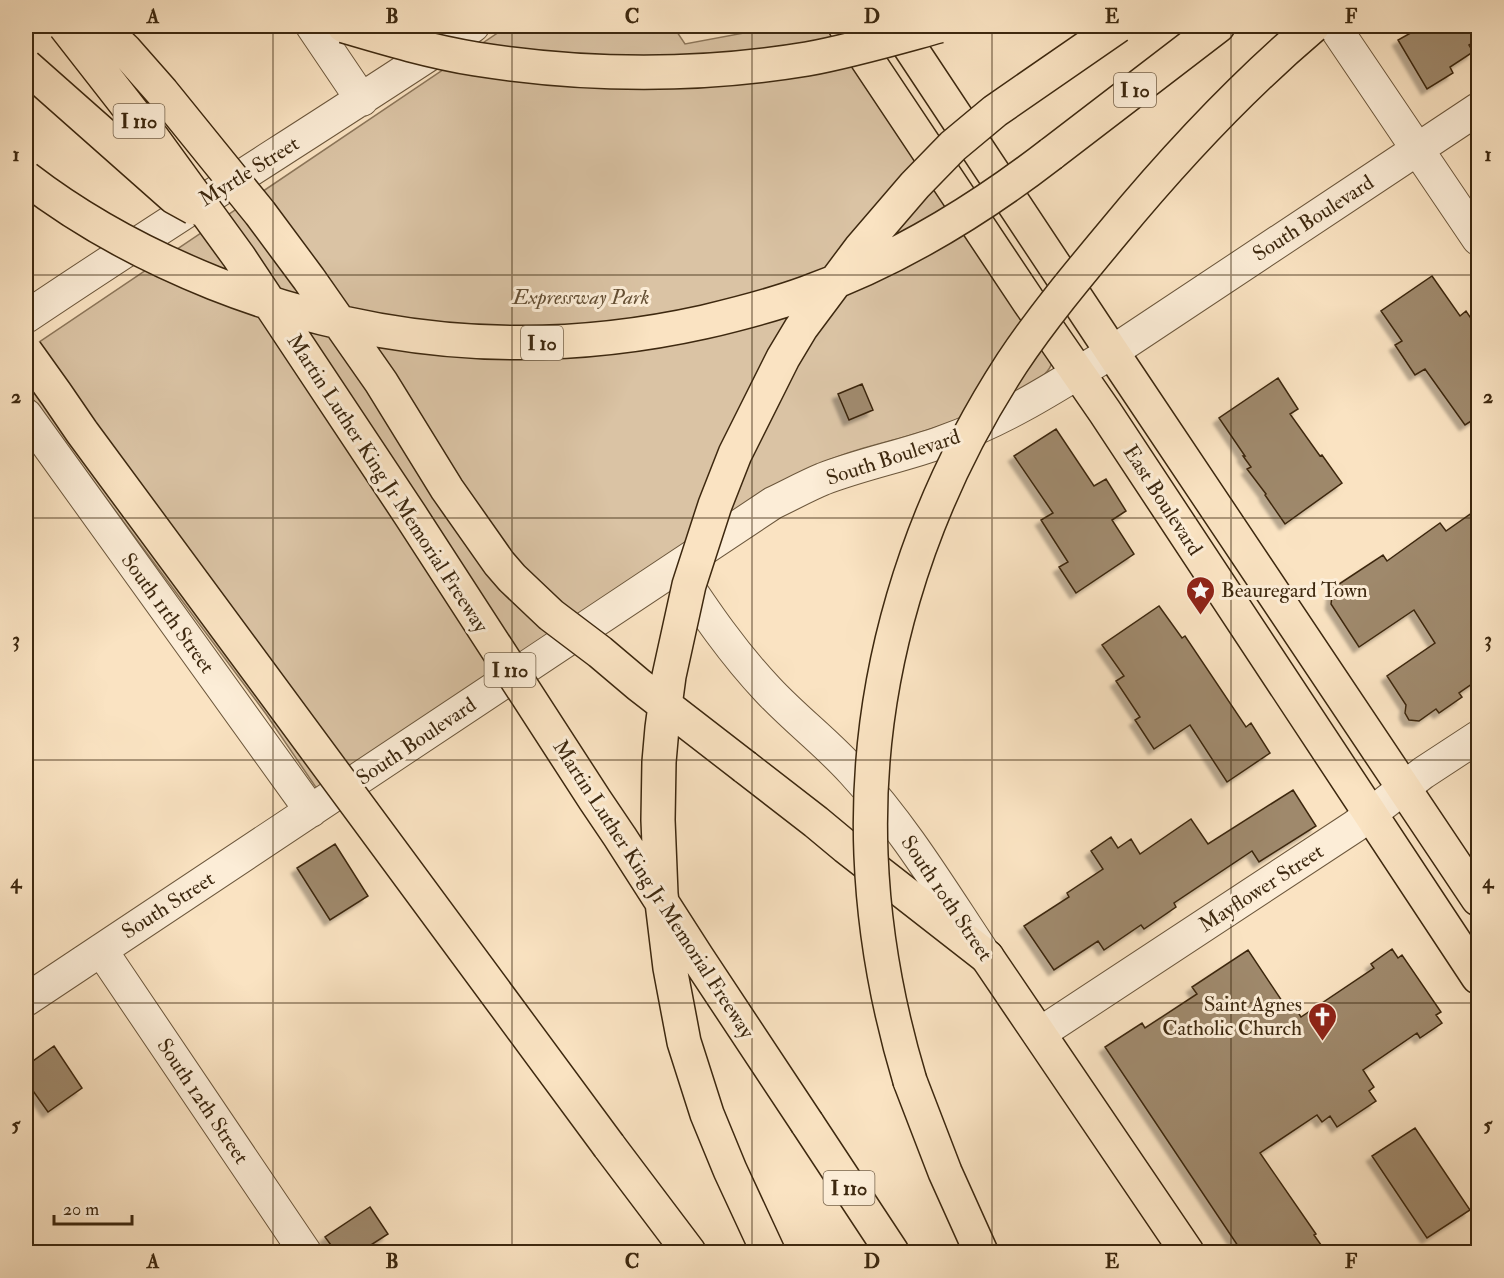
<svg xmlns="http://www.w3.org/2000/svg" width="1504" height="1278" viewBox="0 0 1504 1278" font-family="'IM FELL Double Pica',serif">
  <style>
    .green { fill: #dac3a4; stroke: #8c765a; stroke-width: 1.5 }
    .building { fill: #9f896c; stroke: #3d280f; stroke-width: 1.5; filter: url(#shadow) }
    .lines { fill: none; stroke-linecap: round; stroke-linejoin: round }
    .minor-casing { stroke: #6c573c; stroke-width: 34 }
    .major-casing { stroke: #3d280f; stroke-width: 36 }
    .highway-casing { stroke: #3d280f; stroke-width: 36 }
    .minor { stroke: #fcedd7; stroke-width: 32 }
    .major { stroke: #fae3c2; stroke-width: 33 }
    .highway { stroke: #fae3c2; stroke-width: 33 }
    .highway-bridge-casing { stroke: #3d280f; stroke-width: 36; stroke-linecap: butt }
    .highway-bridge { stroke: #fae3c2; stroke-width: 33 }
    .grid { fill: none; stroke: #3d280f; stroke-width: 1.5; stroke-opacity: 0.55 }
    .labels { text-anchor: middle; stroke-width: 6; stroke-linejoin: round; paint-order: stroke }
    .shield { fill: #fcedd7; stroke: #76634b; stroke-width: 1.5 }
    .shield-label { font-size: 20px; font-weight: bold; fill: #3d280f }
    .street-label { font-size: 21px; fill: #3d280f; stroke: #fcedd7 }
    .park-label { font-size: 21px; font-style: italic; fill: #644f34; stroke: #fcedd7 }
    .poi-label { font-size: 21px; fill: #3d280f; stroke: #fcedd7; text-anchor: start }
    .neatline { fill: none; stroke: #3d280f; stroke-width: 2 }
    .grid-label { font-size: 20px; text-anchor: middle; font-weight: bold; fill: #3d280f }
  </style>
  <defs>
    <filter id="shadow"><feDropShadow dx="-5.5" dy="5.5" stdDeviation="1.5" flood-color="#0004"/></filter>
  </defs>
  <rect width="100%" height="100%" fill="#fae3c2"/>
  <filter id="stains"><feTurbulence type="fractalNoise" baseFrequency=".00333" numOctaves="4"/><feColorMatrix values="0 0 0 0 .2 0 0 0 0 .09 0 0 0 0 .02 0 0 0 .5 -.17"/></filter>
  <radialGradient id="worn" r=".72"><stop offset=".6" stop-color="#630" stop-opacity="0"/><stop offset="1" stop-color="#630" stop-opacity=".3"/></radialGradient>
  <path class="green" d="M 508,26 L 673,26 L 685,44 L 782,26 L 831,26 L 1052,362 C 1049,375 1036,380 1026,386 C 989,409 949,424 908,436 C 884,443 860,448 837,457 C 822,462 809,469 795,476 L 318,788 L 315,786 L 266,714 L 26,390 L 26,351 Z"/>
  <path class="building" d="M 1423,26 L 1479,26 L 1479,39 L 1469,45 L 1473,52 L 1450,67 L 1453,73 L 1427,89 L 1398,40 Z
    M 1432,276 L 1460,316 L 1466,311 L 1479,330 L 1479,416 L 1465,425 L 1425,369 L 1415,375 L 1395,345 L 1402,341 L 1381,311 Z
    M 1278,378 L 1298,409 L 1290,414 L 1320,456 L 1322,455 L 1342,483 L 1285,524 L 1265,495 L 1266,494 L 1247,469 L 1251,467 L 1243,456 L 1245,456 L 1219,418 Z
    M 862,384 L 873,410 L 849,420 L 838,394 Z
    M 1056,429 L 1094,486 L 1106,479 L 1126,511 L 1112,520 L 1134,554 L 1076,593 L 1059,567 L 1068,562 L 1041,520 L 1053,513 L 1014,456 Z
    M 1479,508 L 1479,679 L 1459,693 L 1462,697 L 1439,713 L 1436,709 L 1419,721 L 1409,720 L 1405,713 L 1406,705 L 1387,676 L 1435,643 L 1414,610 L 1359,647 L 1331,604 L 1333,588 L 1383,555 L 1387,561 L 1440,523 L 1446,531 Z
    M 1159,606 L 1182,638 L 1185,636 L 1246,727 L 1251,723 L 1270,753 L 1227,782 L 1190,725 L 1154,749 L 1135,720 L 1140,717 L 1116,681 L 1124,676 L 1102,645 Z
    M 1293,790 L 1316,826 L 1259,862 L 1252,851 L 1174,903 L 1176,907 L 1144,929 L 1141,925 L 1104,950 L 1098,941 L 1054,970 L 1024,926 L 1069,897 L 1067,893 L 1103,869 L 1091,851 L 1111,837 L 1118,848 L 1131,839 L 1140,854 L 1191,819 L 1208,844 Z
    M 335,844 L 368,896 L 330,920 L 297,868 Z
    M 1392,949 L 1398,958 L 1402,955 L 1441,1012 L 1436,1015 L 1442,1023 L 1420,1038 L 1417,1033 L 1363,1070 L 1374,1087 L 1369,1091 L 1376,1101 L 1337,1127 L 1330,1116 L 1322,1122 L 1317,1115 L 1260,1153 L 1316,1234 L 1314,1235 L 1326,1252 L 1242,1252 L 1105,1047 L 1142,1023 L 1145,1028 L 1197,994 L 1192,987 L 1248,950 L 1284,1004 L 1290,1000 L 1301,1017 L 1374,968 L 1371,964 Z
    M 54,1046 L 82,1088 L 48,1112 L 26,1081 L 26,1066 Z
    M 1415,1128 L 1470,1210 L 1427,1238 L 1372,1156 Z
    M 370,1207 L 388,1234 L 360,1252 L 336,1252 L 325,1237 Z"/>
  <g class="lines">
    <defs>
      <path id="minor" d="M 312,26 L 362,100
        M 1334,26 L 1478,239
        M 26,317 C 173,218 325,124 473,26
        M 26,415 L 311,811
        M 678,571 C 705,612 733,653 768,690 C 795,719 827,743 853,772 C 903,826 941,889 981,949
        M 101,950 L 305,1252
        M 26,1000 L 773,503 C 790,495 806,486 823,479 C 862,464 903,456 942,442 C 1003,421 1057,386 1112,352 L 1478,109
        M 1039,1034 L 1355,826 L 1423,773 L 1478,737"/>
      <path id="major" d="M 845,26 L 1029,302 L 1105,412 L 1478,977
        M 896,26 L 1112,352 L 1478,899
        M 987,957 L 1187,1252"/>
      <path id="highway" d="M 1051,154 L 1218,26
        M 745,767 L 816,822 L 846,847 L 987,957
        M 910,1081 L 945,1172 L 981,1252
        M 807,1123 L 892,1252
        M 609,1146 L 689,1252"/>
    </defs>
    <use href="#minor" class="minor-casing"/>
    <use href="#major" class="major-casing"/>
    <use href="#highway" class="highway-casing"/>
    <use href="#minor" class="minor"/>
    <use href="#major" class="major"/>
    <use href="#highway" class="highway"/>
    <defs>
      <path id="highway-bridge" d="M 65,26 L 154,140 L 239,257 L 411,516 L 595,800 L 620,837 L 697,957 L 807,1123
        M 100,26 L 125,50 L 162,92 L 260,213 L 309,279 L 381,382 L 447,489 L 499,563 L 512,578 L 551,615 L 600,652 L 639,685 L 745,767
        M 344,26 C 388,39 432,52 476,59 C 585,76 698,77 807,59 C 851,51 895,38 939,26
        M 26,66 L 174,197 L 194,208
        M 26,178 C 83,222 147,256 214,283 C 373,346 537,359 704,322 C 738,314 773,305 806,293 C 895,261 976,212 1051,154
        M 26,352 L 56,394 L 82,432 L 609,1146
        M 910,1081 C 888,1008 874,931 871,855 C 864,680 917,509 1012,363 C 1042,318 1077,276 1112,234 C 1173,160 1240,88 1313,26
        M 768,1252 L 730,1170 L 707,1114 L 684,1042 L 670,968 L 661,894 L 658,820 L 659,762 L 662,728 L 669,676 L 689,585 L 715,505 L 735,454 L 783,358 L 801,328 L 860,249 L 915,185 L 953,146 L 995,111 L 1118,26"/>
    </defs>
    <use href="#highway-bridge" class="highway-bridge-casing"/>
    <use href="#highway-bridge" class="highway-bridge"/>
  </g>
  <path class="grid" d="M 273,26 L 273,1252M 512,26 L 512,1252M 752,26 L 752,1252M 992,26 L 992,1252M 1231,26 L 1231,1252M 26,275 L 1478,275M 26,518 L 1478,518M 26,760 L 1478,760M 26,1003 L 1478,1003"/>
  <defs>
    <symbol id="sight-pin" viewBox="-11 -11 22 30"><path d="M0 17L-7.5 6A9.5 9.5 0 1 1 7.5 6Z" fill="#8f2418" stroke="#fcedd7"/><path d="M0-6L1.8-2.2L6-1.7L2.9 1.2L3.7 5.4L0 3.3L-3.7 5.4L-2.9 1.2L-6-1.7L-1.8-2.2Z" fill="#fff"/></symbol>
    <symbol id="church-pin" viewBox="-11 -11 22 30"><path d="M0 17L-7.5 6A9.5 9.5 0 1 1 7.5 6Z" fill="#8f2418" stroke="#fcedd7"/><path d="M-1.2-6h2.4v3.5h3.3v2.4h-3.3V6h-2.4V-.1h-3.3v-2.4h3.3Z" fill="#fff"/></symbol>
  </defs>
  <g fill-rule="evenodd">
    <use href="#sight-pin" x="1184" y="574" width="33" height="45"/>
    <use href="#church-pin" x="1306" y="1000" width="33" height="45"/>
  </g>
  <g class="labels">
    <g class="shield">
      <rect x="1114" y="73" width="42" height="34" rx="4.5"/>
      <rect x="113.5" y="104" width="51" height="34" rx="4.5"/>
      <rect x="521" y="326" width="42" height="34" rx="4.5"/>
      <rect x="484.5" y="653" width="51" height="34" rx="4.5"/>
      <rect x="823.5" y="1171" width="51" height="34" rx="4.5"/>
    </g>
    <g class="shield-label">
      <text x="1135" y="97">I 10</text>
      <text x="139" y="128">I 110</text>
      <text x="542" y="350">I 10</text>
      <text x="510" y="677">I 110</text>
      <text x="849" y="1195">I 110</text>
    </g>
    <g class="street-label">
      <text transform="translate(249 171) rotate(-32)" y="7">Myrtle Street</text>
      <text transform="translate(1313 218) rotate(-33)" y="7">South Boulevard</text>
      <text transform="translate(893 457) rotate(-18)" y="7">South Boulevard</text>
      <text transform="translate(388 483) rotate(57)" y="7">Martin Luther King Jr Memorial Freeway</text>
      <text transform="translate(1163 500) rotate(57)" y="7">East Boulevard</text>
      <text transform="translate(168 613) rotate(54)" y="7">South 11th Street</text>
      <text transform="translate(416 741) rotate(-34)" y="7">South Boulevard</text>
      <text transform="translate(1261 888) rotate(-33)" y="7">Mayflower Street</text>
      <text transform="translate(654 889) rotate(57)" y="7">Martin Luther King Jr Memorial Freeway</text>
      <text transform="translate(947 898) rotate(56)" y="7">South 10th Street</text>
      <text transform="translate(168 905) rotate(-33)" y="7">South Street</text>
      <text transform="translate(203 1101) rotate(56)" y="7">South 12th Street</text>
    </g>
    <g class="park-label">
      <text x="581" y="304">Expressway Park</text>
    </g>
    <g class="poi-label">
      <text x="1221" y="597">Beauregard Town</text>
      <text x="1302" y="1011" text-anchor="end">Saint Agnes<tspan x="1302" dy="24">Catholic Church</tspan></text>
    </g>
  </g>
  <rect width="1504" height="1278" fill="none" stroke="#fae3c2" stroke-width="66"/>
  <path d="M54 1215v9h78v-9" fill="none" stroke="#3d280f" stroke-width="3"/>
  <text x="63" y="1215" font-size="18" fill="#3d280f" stroke="#fcedd7" stroke-width="4.5" paint-order="stroke">20 m</text>
  <rect x="33" y="33" width="1438" height="1212" class="neatline"/>
  <g class="grid-label">
    <text x="153" y="23">A</text>
    <text x="392" y="23">B</text>
    <text x="632" y="23">C</text>
    <text x="872" y="23">D</text>
    <text x="1112" y="23">E</text>
    <text x="1351" y="23">F</text>
    <text x="16" y="161">1</text>
    <text x="1488" y="161">1</text>
    <text x="16" y="403">2</text>
    <text x="1488" y="403">2</text>
    <text x="16" y="646">3</text>
    <text x="1488" y="646">3</text>
    <text x="16" y="888">4</text>
    <text x="1488" y="888">4</text>
    <text x="16" y="1131">5</text>
    <text x="1488" y="1131">5</text>
    <text x="153" y="1268">A</text>
    <text x="392" y="1268">B</text>
    <text x="632" y="1268">C</text>
    <text x="872" y="1268">D</text>
    <text x="1112" y="1268">E</text>
    <text x="1351" y="1268">F</text>
  </g>
  <rect width="100%" height="100%" filter="url(#stains)"/>
  <rect width="100%" height="100%" fill="url(#worn)"/>
</svg>
